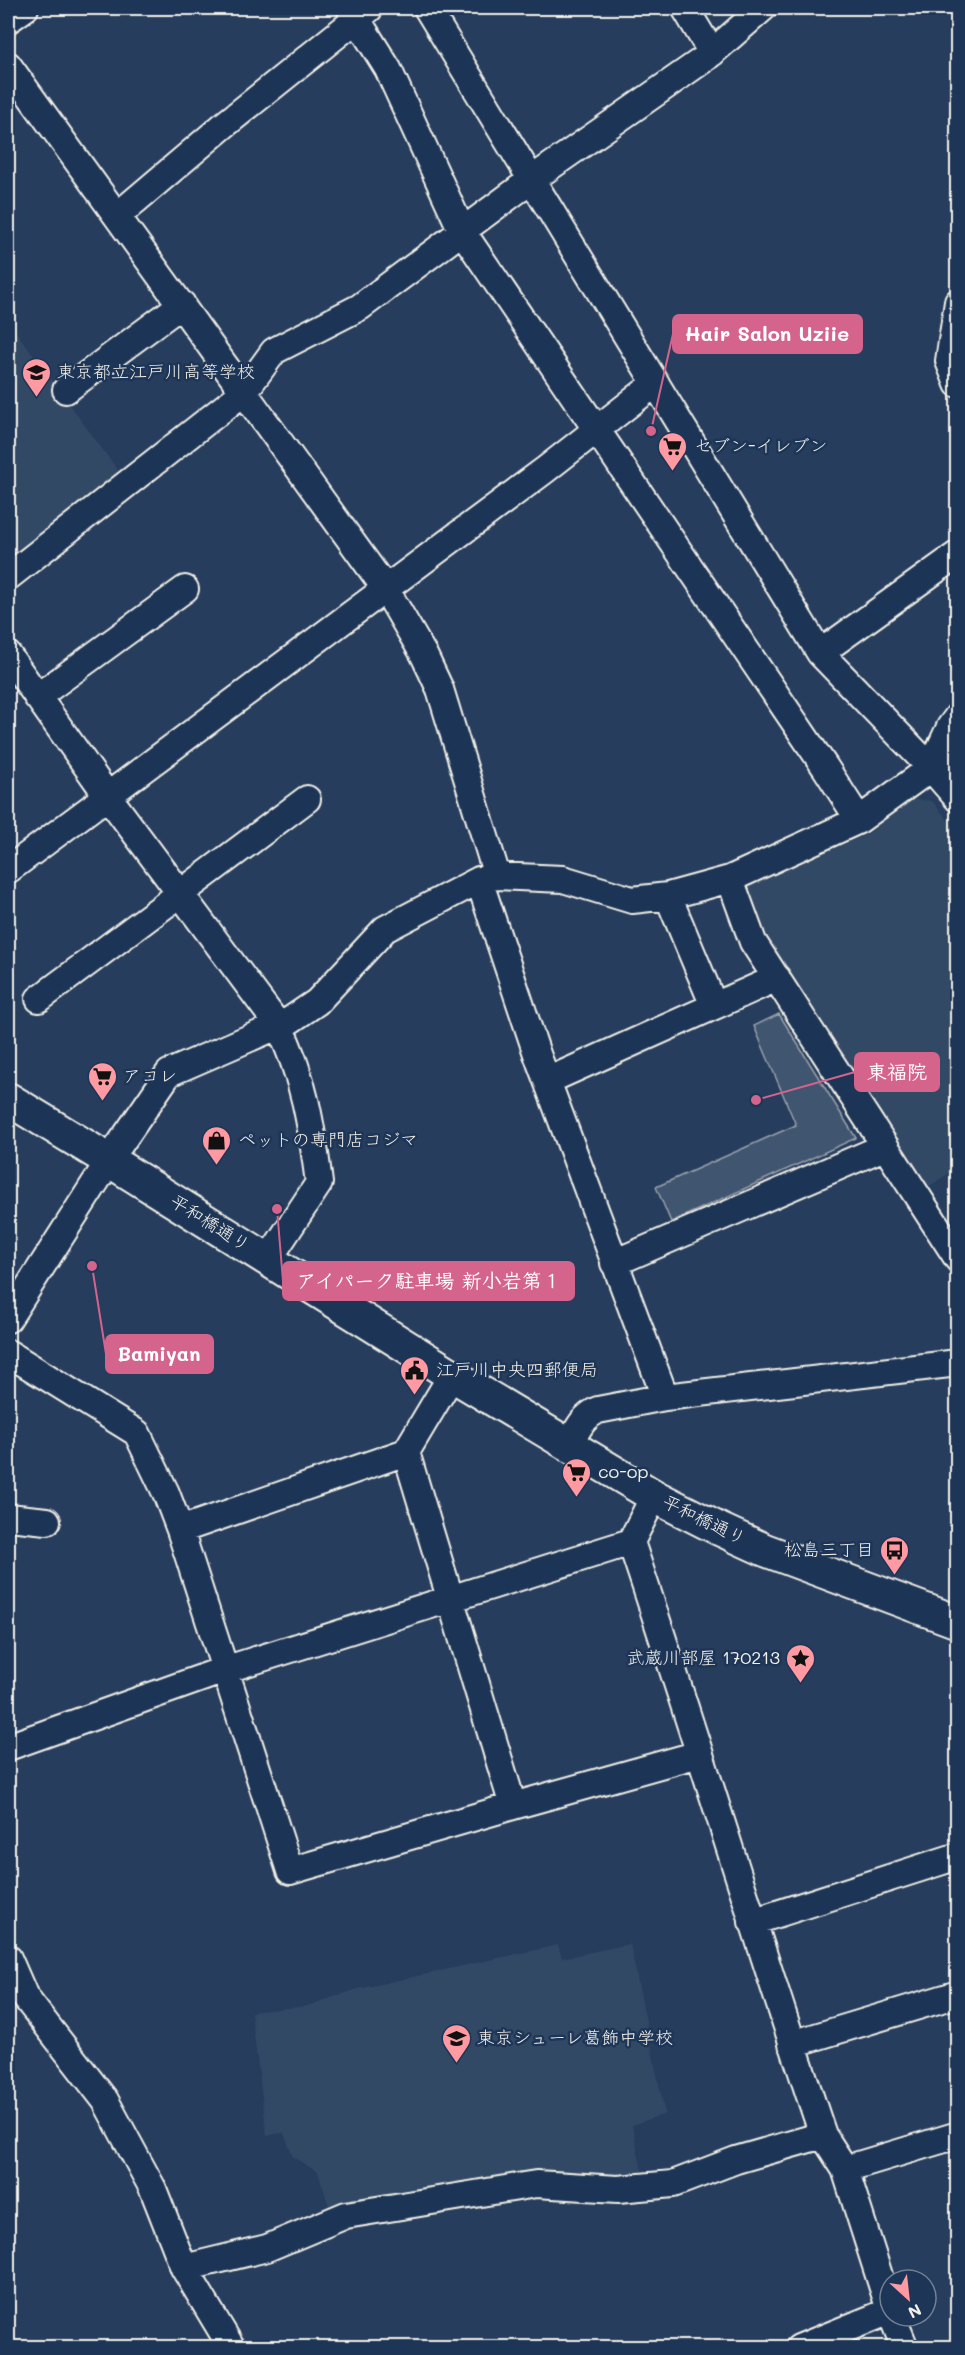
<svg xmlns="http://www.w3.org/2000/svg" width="965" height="2355" viewBox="0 0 965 2355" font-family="Mali,'Klee One',sans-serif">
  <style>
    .built { fill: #334966 }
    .green { fill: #40546f; stroke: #9aa2ac; stroke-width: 1.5 }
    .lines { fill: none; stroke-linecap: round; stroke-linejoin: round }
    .minor-casing { stroke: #f4f1e8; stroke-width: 30 }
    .major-casing { stroke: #f4f1e8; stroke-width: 36 }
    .minor { stroke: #1d3557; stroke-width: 26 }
    .major { stroke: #1d3557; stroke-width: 32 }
    .labels { text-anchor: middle; stroke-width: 5; stroke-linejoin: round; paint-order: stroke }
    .poi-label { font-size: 18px; fill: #f4f1e8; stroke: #1d3557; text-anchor: start }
    .street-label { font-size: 18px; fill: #f4f1e8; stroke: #1d3557 }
    .leader { fill: none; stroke: #d4648c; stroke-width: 2 }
    .callout-dot { fill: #d4648c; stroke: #1d3557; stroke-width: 2 }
    .callout { fill: #d4648c; stroke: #d4648c; stroke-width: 2 }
    .callout-label { font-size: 20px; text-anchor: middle; font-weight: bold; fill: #fff }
  </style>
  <rect width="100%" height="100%" fill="#263d5d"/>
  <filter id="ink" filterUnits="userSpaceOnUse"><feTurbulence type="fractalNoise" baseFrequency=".0167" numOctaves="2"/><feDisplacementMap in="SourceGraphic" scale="12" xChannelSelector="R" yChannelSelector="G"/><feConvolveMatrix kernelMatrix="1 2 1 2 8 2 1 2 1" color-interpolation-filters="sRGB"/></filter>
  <g filter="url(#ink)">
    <path class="built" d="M 8,321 L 122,476 L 8,564 Z
      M 912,799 L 932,801 L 957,831 L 957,1168 L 925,1189 L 769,944 L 748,886 L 868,834 Z
      M 630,1944 L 665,2114 L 632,2125 L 642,2171 L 614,2180 L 331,2212 L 318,2172 L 293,2157 L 284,2133 L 267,2135 L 251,2012 L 307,2006 L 358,1989 L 558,1945 L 562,1958 Z"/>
    <path class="green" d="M 779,1014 L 856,1138 L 671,1222 L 656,1187 L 796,1125 L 754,1026 Z"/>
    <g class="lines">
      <defs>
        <path id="minor" d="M 350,8 L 388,69 L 462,231 L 825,767 L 859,820
          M 427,8 L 820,653 L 931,768 L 958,799
          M 685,8 L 712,53
          M 8,20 L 25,8
          M 8,65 L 385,588 L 424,655 L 440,689 L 497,876
          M 117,216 L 223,126 L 369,9
          M 958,302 L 949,361 L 958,384
          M 66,390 L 182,304
          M 8,577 L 244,392 L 274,351 L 360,307 L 531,180 L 707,57 L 763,8
          M 820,653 L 958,554
          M 8,655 L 107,795 L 278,1025 C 304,1075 312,1129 319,1183 L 268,1260
          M 37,697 L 185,589
          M 931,768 L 950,727 L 958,716
          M 8,870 L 545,470 L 656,383
          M 730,879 L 753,942 L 958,1259
          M 479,880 L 537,1054 L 665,1397
          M 668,896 L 714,1006
          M 39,999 L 307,799
          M 547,1081 L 777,978
          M 614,1263 L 884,1147
          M 8,1319 L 116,1150 L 169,1073 L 289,1021 L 317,1002 L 385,929 L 479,880 L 497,876 L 563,879 L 632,900 L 668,896 L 730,879 L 859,820 L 931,768 L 958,758
          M 8,1353 L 137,1433 L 166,1493 L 180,1530 L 290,1871 L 513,1806
          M 452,1375 L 406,1452 L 513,1806 L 699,1754
          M 569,1445 C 577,1431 582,1417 598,1410 L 665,1397 L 958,1363
          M 8,1517 L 47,1521
          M 180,1530 L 406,1452
          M 631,1542 C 697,1739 756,1938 823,2135 L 845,2169 L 890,2310
          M 8,1747 L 224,1670 L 631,1542 L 654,1496
          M 752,1922 L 958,1856
          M 8,1958 L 25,1997 L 105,2100 L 153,2189 L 184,2268 L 232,2348
          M 792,2044 L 958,1994
          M 845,2169 L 958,2135
          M 184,2268 L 267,2248 L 346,2215 L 536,2184 L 618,2189 L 673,2184 L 736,2160 L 823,2135
          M 892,2316 L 905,2348
          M 799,2348 L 890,2311"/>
        <path id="major" d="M 8,1099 L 110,1161 L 452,1375 L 654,1496 L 719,1529 L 765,1550 L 958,1622"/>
      </defs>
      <use href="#minor" class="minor-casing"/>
      <use href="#major" class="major-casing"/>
      <use href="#minor" class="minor"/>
      <use href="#major" class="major"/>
    </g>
  </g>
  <defs>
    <symbol id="school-pin" viewBox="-11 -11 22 30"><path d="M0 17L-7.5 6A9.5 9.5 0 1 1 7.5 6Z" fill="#ff9aa2" stroke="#1d3557"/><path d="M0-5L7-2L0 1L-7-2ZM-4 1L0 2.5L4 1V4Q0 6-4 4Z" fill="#111"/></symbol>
    <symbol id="supermarket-pin" viewBox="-11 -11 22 30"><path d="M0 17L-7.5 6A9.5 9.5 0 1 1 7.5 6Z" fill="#ff9aa2" stroke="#1d3557"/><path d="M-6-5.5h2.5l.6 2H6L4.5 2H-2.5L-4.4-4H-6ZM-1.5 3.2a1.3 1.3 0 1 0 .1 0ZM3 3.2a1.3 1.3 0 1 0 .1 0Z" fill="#111"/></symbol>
    <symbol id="shop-pin" viewBox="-11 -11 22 30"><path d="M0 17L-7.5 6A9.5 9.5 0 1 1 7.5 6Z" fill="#ff9aa2" stroke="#1d3557"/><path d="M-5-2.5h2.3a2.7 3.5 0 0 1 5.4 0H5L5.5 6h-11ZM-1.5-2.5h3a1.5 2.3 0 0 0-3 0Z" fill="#111"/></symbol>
    <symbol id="civic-pin" viewBox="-11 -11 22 30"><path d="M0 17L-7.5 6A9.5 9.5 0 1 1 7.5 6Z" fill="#ff9aa2" stroke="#1d3557"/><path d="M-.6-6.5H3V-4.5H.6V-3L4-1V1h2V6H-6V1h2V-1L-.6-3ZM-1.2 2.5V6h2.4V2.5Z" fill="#111"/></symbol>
    <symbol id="bus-pin" viewBox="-11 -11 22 30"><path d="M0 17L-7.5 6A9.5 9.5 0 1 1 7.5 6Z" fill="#ff9aa2" stroke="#1d3557"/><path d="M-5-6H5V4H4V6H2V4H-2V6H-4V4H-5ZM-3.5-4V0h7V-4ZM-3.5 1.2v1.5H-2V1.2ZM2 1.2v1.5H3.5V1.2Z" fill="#111"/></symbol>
    <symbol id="sight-pin" viewBox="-11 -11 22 30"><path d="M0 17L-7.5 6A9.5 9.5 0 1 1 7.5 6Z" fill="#ff9aa2" stroke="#1d3557"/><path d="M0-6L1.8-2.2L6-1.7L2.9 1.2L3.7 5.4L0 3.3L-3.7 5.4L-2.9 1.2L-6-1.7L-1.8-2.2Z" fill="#111"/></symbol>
  </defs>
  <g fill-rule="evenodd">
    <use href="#school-pin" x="20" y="356" width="33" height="45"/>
    <use href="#supermarket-pin" x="656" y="430" width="33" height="45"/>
    <use href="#supermarket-pin" x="86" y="1060" width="33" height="45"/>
    <use href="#shop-pin" x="200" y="1124" width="33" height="45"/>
    <use href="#civic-pin" x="398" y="1354" width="33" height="45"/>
    <use href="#supermarket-pin" x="560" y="1456" width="33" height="45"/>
    <use href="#bus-pin" x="878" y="1534" width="33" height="45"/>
    <use href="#sight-pin" x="784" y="1642" width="33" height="45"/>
    <use href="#school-pin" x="440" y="2022" width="33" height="45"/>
  </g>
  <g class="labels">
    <g class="poi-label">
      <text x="57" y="378">東京都立江戸川高等学校</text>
      <text x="694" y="452">セブン-イレブン</text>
      <text x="123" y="1082">アコレ</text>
      <text x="238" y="1146">ペットの専門店コジマ</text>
      <text x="436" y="1376">江戸川中央四郵便局</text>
      <text x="598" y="1478">co-op</text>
      <text x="874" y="1556" text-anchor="end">松島三丁目</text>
      <text x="780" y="1664" text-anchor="end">武蔵川部屋 170213</text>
      <text x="477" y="2044">東京シューレ葛飾中学校</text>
    </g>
    <g class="street-label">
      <text transform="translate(210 1223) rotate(32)" y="6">平和橋通り</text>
      <text transform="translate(704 1520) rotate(26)" y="6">平和橋通り</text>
    </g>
  </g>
  <path class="leader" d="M651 431L673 334M756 1100L855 1072M277 1209L283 1281M92 1266L106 1354"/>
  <g class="callout-dot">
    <circle cx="651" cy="431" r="6"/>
    <circle cx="756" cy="1100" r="6"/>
    <circle cx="277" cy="1209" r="6"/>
    <circle cx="92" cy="1266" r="6"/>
  </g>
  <g class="callout">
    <rect x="673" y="315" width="189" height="38" rx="6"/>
    <rect x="855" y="1053" width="84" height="38" rx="6"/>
    <rect x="283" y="1262" width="291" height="38" rx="6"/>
    <rect x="106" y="1335" width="107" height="38" rx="6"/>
  </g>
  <g class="callout-label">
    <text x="767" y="341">Hair Salon Uziie</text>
    <text x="897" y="1079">東福院</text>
    <text x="429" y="1288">アイパーク駐車場 新小岩第１</text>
    <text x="159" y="1361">Bamiyan</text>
  </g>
  <rect width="965" height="2355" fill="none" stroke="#1d3557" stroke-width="30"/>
  <rect x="15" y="15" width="935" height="2325" fill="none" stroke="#f4f1e8" stroke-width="2" filter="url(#ink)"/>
  <g transform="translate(908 2298) rotate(153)"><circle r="28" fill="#1d3557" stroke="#738091" stroke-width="1.5"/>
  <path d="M0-4.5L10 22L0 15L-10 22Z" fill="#ff9aa2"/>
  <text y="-9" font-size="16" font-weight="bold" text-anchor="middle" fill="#f4f1e8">N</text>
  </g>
</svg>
